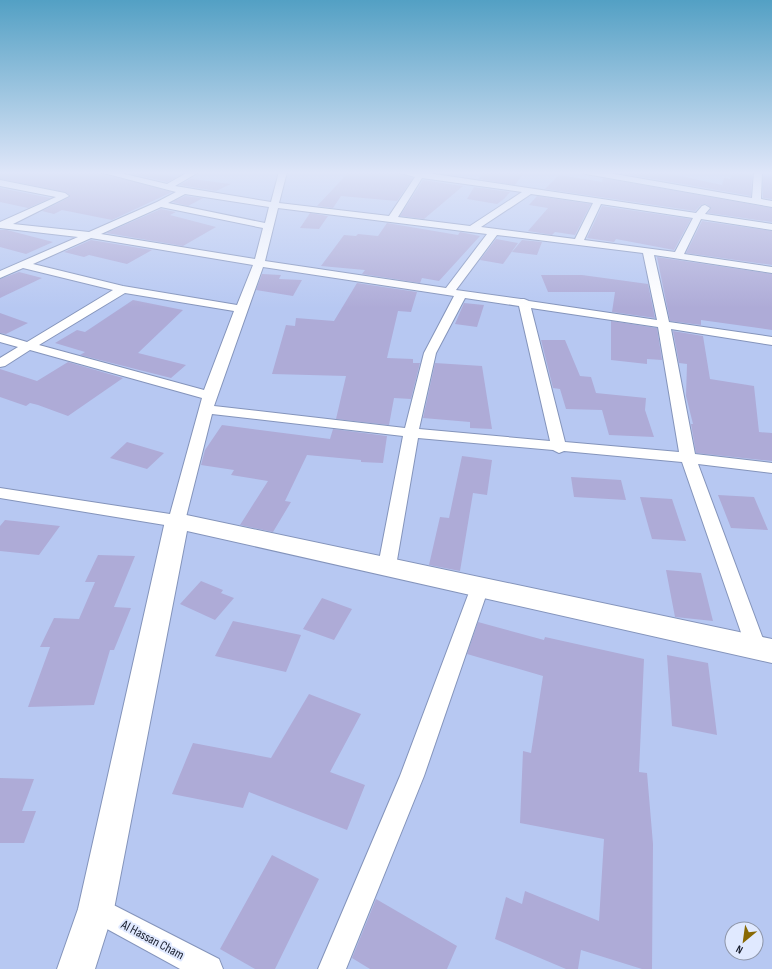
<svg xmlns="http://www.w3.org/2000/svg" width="772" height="969" viewBox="0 0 772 969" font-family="'Sofia Sans Condensed',sans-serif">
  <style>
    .building { fill: #aeabd7 }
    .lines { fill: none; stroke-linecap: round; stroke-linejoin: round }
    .street-casing { stroke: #8494bb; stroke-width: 2 }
    .secondary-casing { stroke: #8494bb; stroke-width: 2 }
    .street { fill: #fff; fill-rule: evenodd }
    .secondary { fill: #fff; fill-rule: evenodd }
    .labels { text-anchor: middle; stroke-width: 4; stroke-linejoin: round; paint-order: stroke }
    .near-street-label { font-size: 13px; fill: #141a29; stroke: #e0e9ff }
  </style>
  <rect width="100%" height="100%" fill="#b7c8f2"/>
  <path class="building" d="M 0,172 L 99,172 L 172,192 L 112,220 L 62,210 L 54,214 L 42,211 L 70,197 L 70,195 L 65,192 L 0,179 Z
    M 125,172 L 144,172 L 177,177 L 167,182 Z
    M 349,172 L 396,172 L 413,178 L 397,201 L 341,196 L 333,208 L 317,206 Z
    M 484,172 L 524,172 L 515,185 L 479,179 Z
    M 614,172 L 661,172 L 722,185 L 724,178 L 730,179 L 732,172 L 752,175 L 751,196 Z
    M 559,175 L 602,182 L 603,178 L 772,208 L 772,222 L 708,213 L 711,208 L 706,204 L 701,205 L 695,211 L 545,189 Z
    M 763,176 L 772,177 L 772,199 L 763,198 Z
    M 191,179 L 231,184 L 216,191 L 179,185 Z
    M 423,180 L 463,186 L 424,219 L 400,216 Z
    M 474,187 L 510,192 L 504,199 L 497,204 L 467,199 Z
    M 0,188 L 51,198 L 28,208 L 0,202 Z
    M 185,196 L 203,198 L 188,206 L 172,202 Z
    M 537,196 L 591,204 L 575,235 L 555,232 L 552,235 L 528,231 L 548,208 L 529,205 Z
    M 602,206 L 691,219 L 674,250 L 616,239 L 614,242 L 587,238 Z
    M 161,209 L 176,212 L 170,215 L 216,227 L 183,246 L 106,233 Z
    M 310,213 L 328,216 L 319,229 L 300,228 Z
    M 702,221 L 772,231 L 772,265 L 686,253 Z
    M 387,223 L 458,235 L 460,232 L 480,236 L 439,281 L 422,278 L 420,283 L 362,274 L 365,270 L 321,266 L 344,235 L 356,236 L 358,234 L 378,236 Z
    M 0,230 L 7,230 L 53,242 L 26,254 L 0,247 Z
    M 496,239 L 518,243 L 503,264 L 480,260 Z
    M 91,240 L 152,250 L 127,264 L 89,255 L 84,257 L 64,252 Z
    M 522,240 L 542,242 L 537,255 L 512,252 Z
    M 657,257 L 772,274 L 772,330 L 701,320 L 701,325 L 670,321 Z
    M 19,272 L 42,278 L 0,298 L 0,279 Z
    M 262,274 L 281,275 L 279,279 L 302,280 L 293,296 L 256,290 Z
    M 541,275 L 582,275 L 648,284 L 655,318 L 612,312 L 615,292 L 548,292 Z
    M 357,283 L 417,292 L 411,312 L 398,311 L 387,358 L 413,359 L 413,363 L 420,363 L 411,399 L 394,398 L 389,425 L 336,419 L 346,376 L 272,374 L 286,325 L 295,326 L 296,318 L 334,321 Z
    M 133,300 L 183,310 L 138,353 L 186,365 L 171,378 L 80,355 L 85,352 L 55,343 L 77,330 L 85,332 Z
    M 464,303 L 484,305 L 477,327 L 455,324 Z
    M 0,313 L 28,323 L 6,334 L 0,333 Z
    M 611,321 L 657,328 L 662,360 L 647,359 L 647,364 L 611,360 Z
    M 673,331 L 703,336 L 710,379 L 754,386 L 759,432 L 772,433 L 772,461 L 696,453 L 691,424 L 693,424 L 686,396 L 687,364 L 679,363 Z
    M 541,340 L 565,340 L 580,376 L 591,377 L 596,393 L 646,398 L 645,410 L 654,437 L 609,435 L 602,410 L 566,409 L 560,389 L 553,388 Z
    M 68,362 L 123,378 L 68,416 L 38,405 L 30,403 L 26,406 L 0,397 L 0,369 L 37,381 Z
    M 435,363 L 482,366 L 492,429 L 470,428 L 470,422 L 423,418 Z
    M 222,425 L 330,439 L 333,429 L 387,436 L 383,463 L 361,462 L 361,460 L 307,455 L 285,501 L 291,502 L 273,532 L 240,525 L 268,481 L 231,475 L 234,470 L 201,465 L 205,450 Z
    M 127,442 L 164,453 L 147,469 L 110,458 Z
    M 462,456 L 492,460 L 487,495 L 473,493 L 460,571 L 429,565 L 440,517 L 449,518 Z
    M 571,477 L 621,480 L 626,500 L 574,497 Z
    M 718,495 L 754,497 L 768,530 L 731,528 Z
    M 640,497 L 672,499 L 686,541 L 652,539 Z
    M 5,520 L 60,526 L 39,555 L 0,551 L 0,526 Z
    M 98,555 L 135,556 L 114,607 L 131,608 L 114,650 L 110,650 L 94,705 L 28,707 L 50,647 L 40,647 L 54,618 L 79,619 L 95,582 L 85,582 Z
    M 666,570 L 701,573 L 713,621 L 675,617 Z
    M 201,581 L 223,590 L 221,593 L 234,598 L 215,620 L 180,604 Z
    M 322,598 L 352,609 L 334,640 L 303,629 Z
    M 233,621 L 301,635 L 286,672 L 215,656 Z
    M 478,622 L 544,640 L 545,637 L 644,659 L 639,772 L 647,773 L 653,844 L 652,969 L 642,969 L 581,950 L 578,969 L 566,969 L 495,939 L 506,897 L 522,904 L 525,891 L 599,921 L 604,839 L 520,823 L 523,751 L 531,753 L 543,676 L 467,654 Z
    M 667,655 L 708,663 L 717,735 L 672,726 Z
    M 309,694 L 361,714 L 330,772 L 365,785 L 347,830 L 249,792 L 243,808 L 172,794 L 193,743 L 271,758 Z
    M 0,778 L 34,779 L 22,811 L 36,811 L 24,843 L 0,843 Z
    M 272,855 L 319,879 L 275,969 L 255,969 L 220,949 Z
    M 376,899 L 457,946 L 447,969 L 370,969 L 352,958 Z"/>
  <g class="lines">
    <defs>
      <path id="street" d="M 100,172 L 116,172 L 167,184 L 188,172 L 199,172 L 175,186 L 271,202 L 279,172 L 287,172 L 279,203 L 389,216 L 415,177 L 397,172 L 421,172 L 696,213 L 702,206 L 705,205 L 710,208 L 705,214 L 772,224 L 772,230 L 701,219 L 684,254 L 772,267 L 772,273 L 654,255 L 669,322 L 772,337 L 772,345 L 671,329 L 695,454 L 772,463 L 772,473 L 698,464 L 766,647 L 763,653 L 756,655 L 749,653 L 746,647 L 682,462 L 564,451 L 559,453 L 553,450 L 418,438 L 396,566 L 393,571 L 387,573 L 381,571 L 378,566 L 403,436 L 212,414 L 185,521 L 183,525 L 177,527 L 0,498 L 0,488 L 170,514 L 202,398 L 30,350 L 5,366 L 0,367 L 0,358 L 18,347 L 0,342 L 0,334 L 27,342 L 113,290 L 23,268 L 0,278 L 0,271 L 78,237 L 0,228 L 0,222 L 56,197 L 0,186 L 0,180 L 65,193 L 69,196 L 13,224 L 89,232 L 157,202 L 176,192 ZM 422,178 L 522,192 L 470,226 L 398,217 ZM 185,194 L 269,207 L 265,223 L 168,203 ZM 531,194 L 593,203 L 575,239 L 481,227 ZM 601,204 L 693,218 L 675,252 L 584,240 ZM 161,207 L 263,228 L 255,259 L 101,234 ZM 278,208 L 487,234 L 446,288 L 265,261 ZM 497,235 L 643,253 L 657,320 L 529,301 L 524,299 L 521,299 L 456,290 ZM 91,238 L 253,265 L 237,305 L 123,286 L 33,264 ZM 263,267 L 454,296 L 424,353 L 405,428 L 214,406 ZM 125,293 L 234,311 L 204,390 L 39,345 ZM 465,298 L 519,306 L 550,441 L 419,429 L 436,353 ZM 531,308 L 658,327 L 679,452 L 565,442 Z
        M 582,172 L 603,172 L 752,198 L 754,172 L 762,172 L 761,199 L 772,201 L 772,207 L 586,174 Z
        M 480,580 L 487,582 L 489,587 L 424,776 L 346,969 L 318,969 L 400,776 L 471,587 L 473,582 Z
        M 96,896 L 219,959 L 223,969 L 180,969 L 87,918 L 83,909 L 87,900 Z"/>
      <path id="secondary" d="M 177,513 L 772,639 L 772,663 L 187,531 L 114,909 L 95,969 L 57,969 L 78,909 L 165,521 L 169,515 Z"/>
    </defs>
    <use href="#street" class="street-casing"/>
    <use href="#secondary" class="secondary-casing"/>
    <use href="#street" class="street"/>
    <use href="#secondary" class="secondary"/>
  </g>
  <linearGradient id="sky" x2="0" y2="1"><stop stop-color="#53a0c4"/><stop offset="0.56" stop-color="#dfe6f9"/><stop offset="1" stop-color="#dfe6f9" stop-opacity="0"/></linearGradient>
  <rect width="772" height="308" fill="url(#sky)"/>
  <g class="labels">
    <g class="near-street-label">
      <text transform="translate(153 939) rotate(28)" y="5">Al Hassan Cham</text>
    </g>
  </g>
  <g transform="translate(744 941) rotate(209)"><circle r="19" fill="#e0e9ff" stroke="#8e96a9"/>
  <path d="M0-3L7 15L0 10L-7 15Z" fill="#886905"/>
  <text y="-6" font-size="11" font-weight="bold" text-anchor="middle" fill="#141a29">N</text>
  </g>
</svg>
